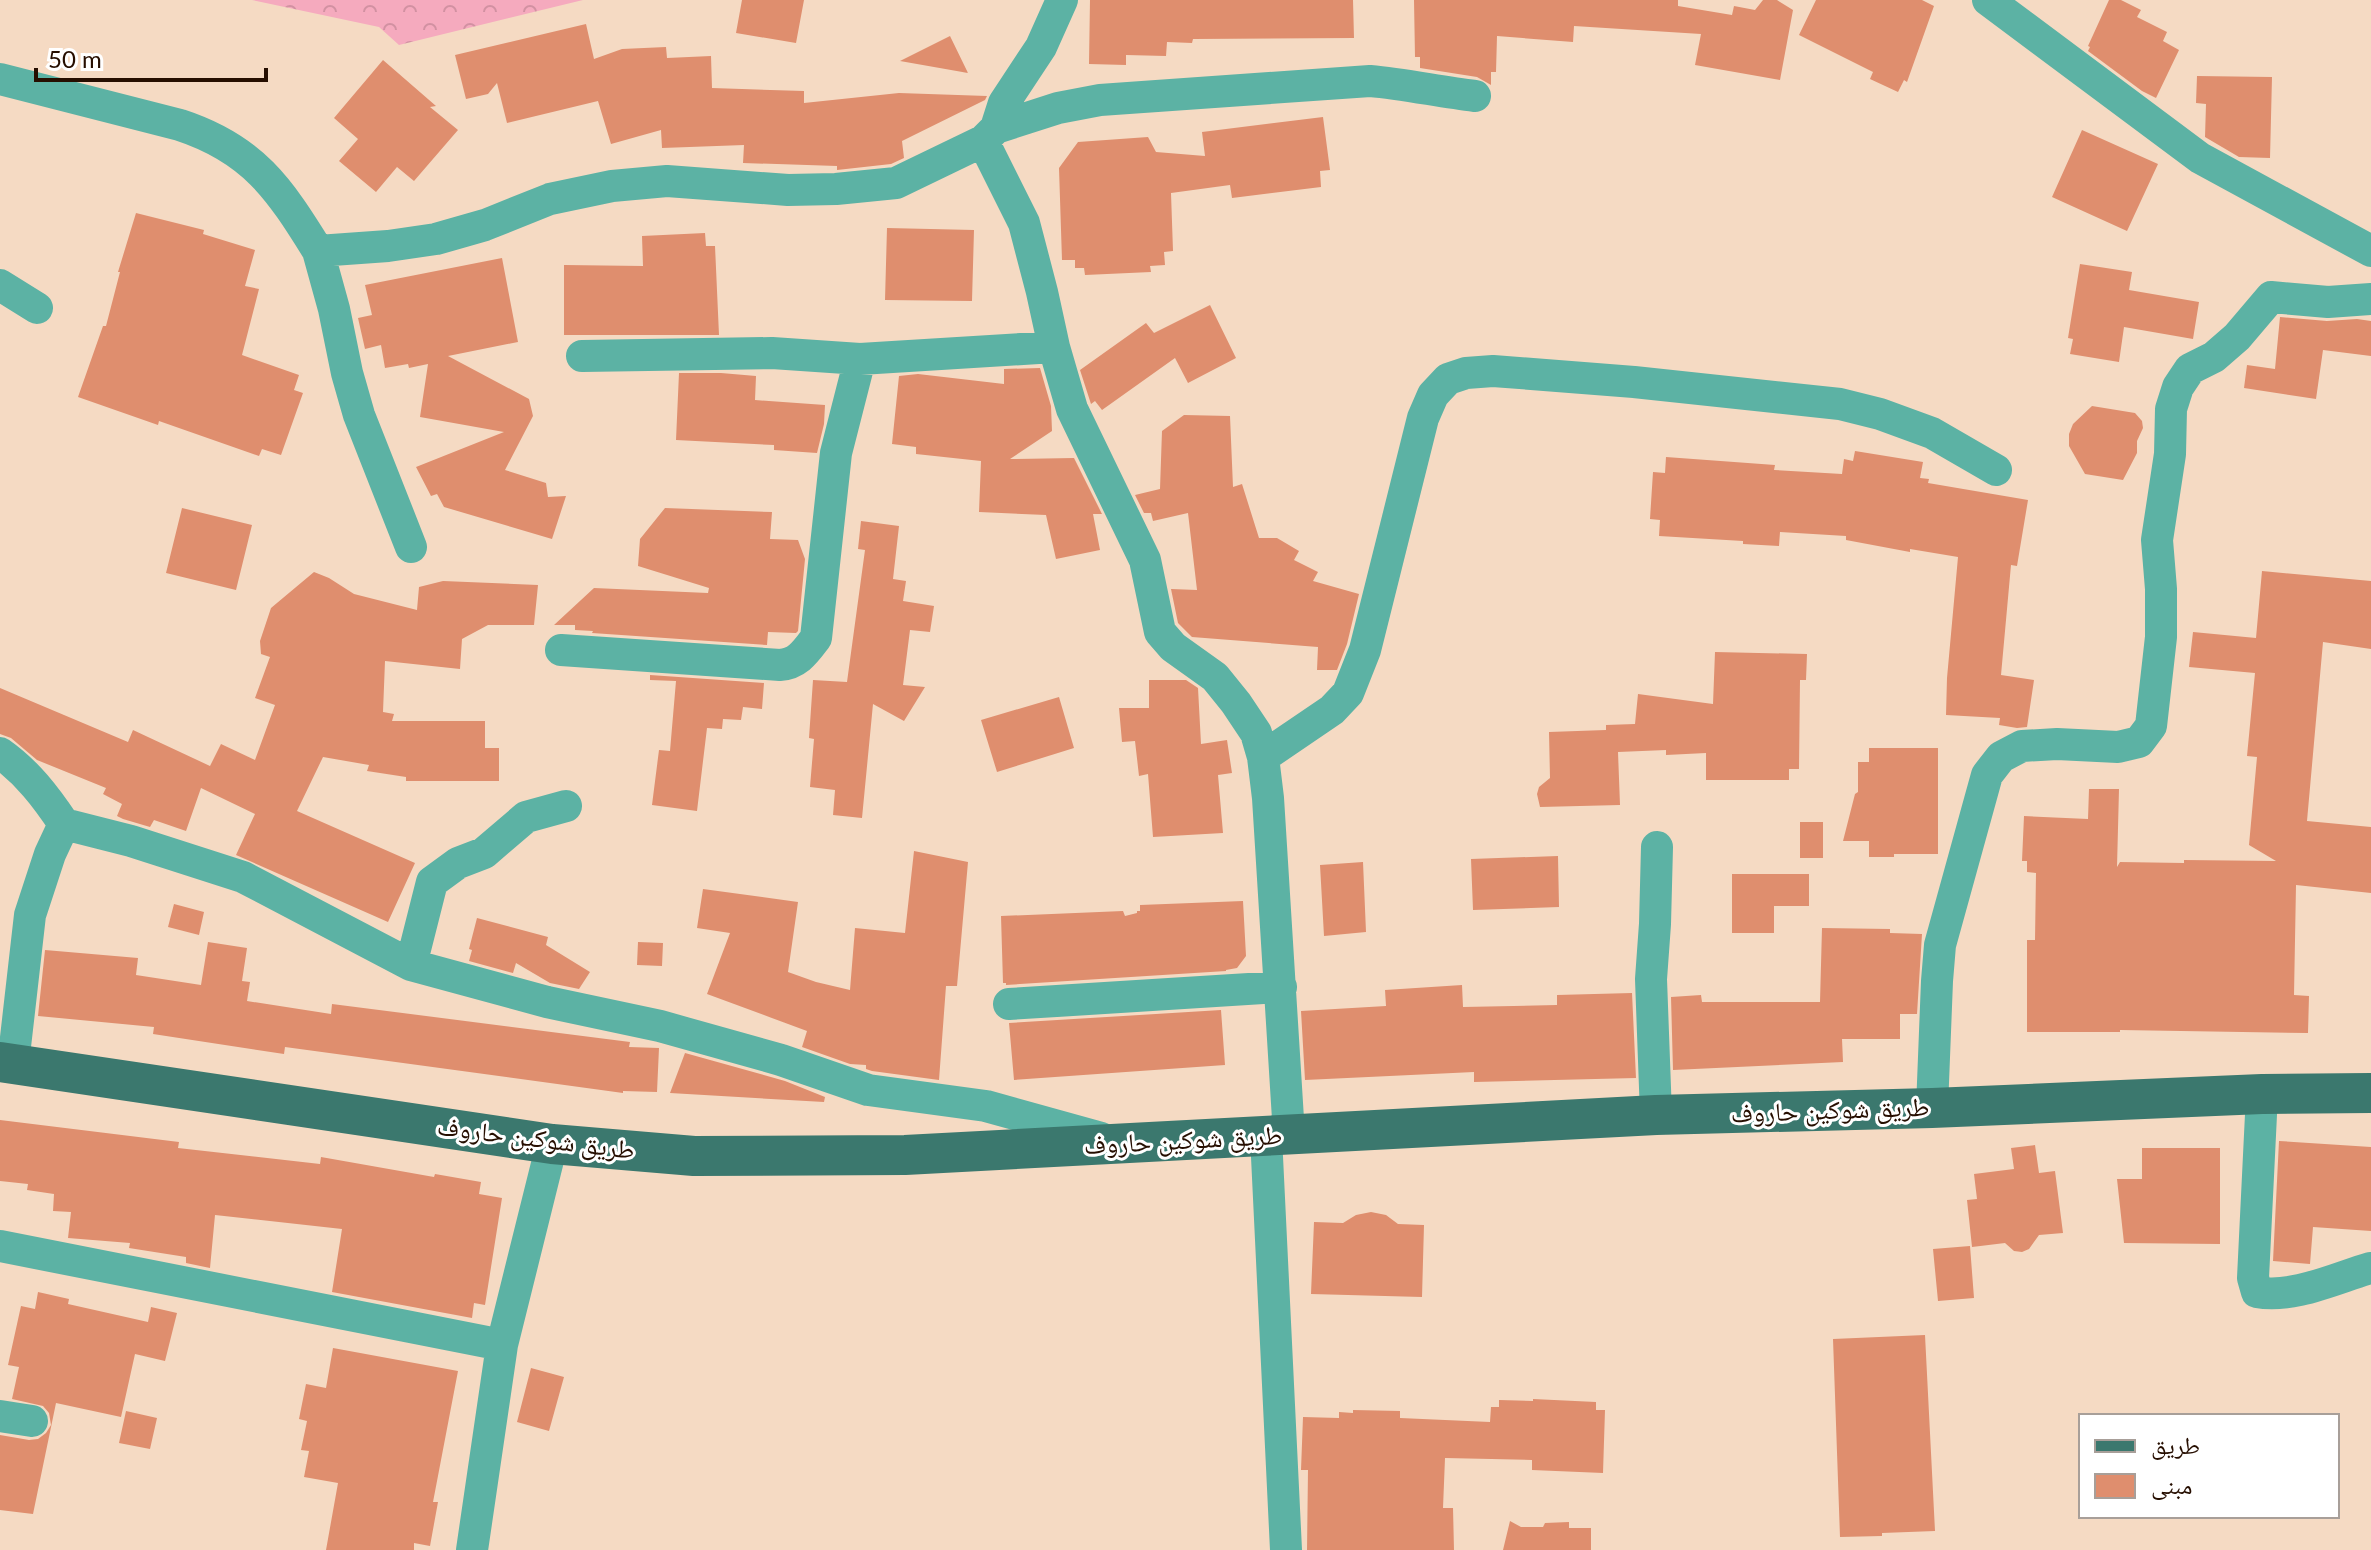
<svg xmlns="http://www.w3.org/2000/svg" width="2371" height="1550" viewBox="0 0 2371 1550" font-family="Lato,'Noto Naskh Arabic',sans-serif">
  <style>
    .park { fill: url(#park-crowns) }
    .building { fill: #df8e6e }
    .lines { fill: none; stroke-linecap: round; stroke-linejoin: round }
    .minor { stroke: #5cb2a4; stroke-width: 32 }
    .major { stroke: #3b786e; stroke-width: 40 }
    .labels { text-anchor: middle; stroke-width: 6; stroke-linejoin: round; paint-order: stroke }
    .street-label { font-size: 26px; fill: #260e00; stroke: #fff }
  </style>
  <defs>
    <pattern id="park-crowns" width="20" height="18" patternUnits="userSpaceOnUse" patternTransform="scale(2)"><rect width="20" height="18" fill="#f5aabe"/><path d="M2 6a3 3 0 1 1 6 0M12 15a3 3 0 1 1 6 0" fill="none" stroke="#d291a2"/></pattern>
  </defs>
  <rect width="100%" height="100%" fill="#f5dac3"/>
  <path class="park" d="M 252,0 L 583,0 L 399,45 L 379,27 Z"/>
  <path class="building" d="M 742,0 L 804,0 L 796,43 L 736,33 Z
    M 1090,0 L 1353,0 L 1354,38 L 1193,39 L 1192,43 L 1167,42 L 1166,56 L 1126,55 L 1126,65 L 1089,64 Z
    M 1414,0 L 1678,0 L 1678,6 L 1732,15 L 1734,6 L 1755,10 L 1763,0 L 1777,0 L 1793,10 L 1780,80 L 1695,65 L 1701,34 L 1574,26 L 1573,42 L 1497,36 L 1496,72 L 1491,72 L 1491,85 L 1477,77 L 1420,68 L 1420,57 L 1415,57 Z
    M 1816,0 L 1922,0 L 1934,6 L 1907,82 L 1904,80 L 1898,92 L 1870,79 L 1873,72 L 1799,35 Z
    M 2109,0 L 2121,0 L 2141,10 L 2137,17 L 2167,32 L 2163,41 L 2179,50 L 2156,98 L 2142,91 L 2088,51 L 2090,47 L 2088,46 Z
    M 586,24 L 594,59 L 622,49 L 666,47 L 667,58 L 711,56 L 712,88 L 804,91 L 804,103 L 899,93 L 987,96 L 985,100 L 902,141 L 904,158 L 891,164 L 837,170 L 837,166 L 743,163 L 744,145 L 662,148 L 661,130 L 611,144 L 598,101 L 507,123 L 497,83 L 488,94 L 466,99 L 455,55 Z
    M 950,36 L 968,73 L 900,61 Z
    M 383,60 L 436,106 L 430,107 L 458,130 L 414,181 L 397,167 L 376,192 L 339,161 L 358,139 L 334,118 Z
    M 2197,76 L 2272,77 L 2270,158 L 2239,157 L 2205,137 L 2206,104 L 2196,103 Z
    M 1323,117 L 1330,170 L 1320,171 L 1321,187 L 1232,198 L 1230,185 L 1171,193 L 1173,251 L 1164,252 L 1165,265 L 1150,266 L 1151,272 L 1085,275 L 1084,268 L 1075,268 L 1075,260 L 1062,260 L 1059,168 L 1078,142 L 1148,137 L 1156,152 L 1205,156 L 1202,132 Z
    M 2082,130 L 2158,164 L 2127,231 L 2052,197 Z
    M 136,213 L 204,230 L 203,234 L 255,250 L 245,286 L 259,289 L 242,355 L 299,375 L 294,390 L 303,393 L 281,455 L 262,449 L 259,456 L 159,421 L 158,425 L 78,397 L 103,326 L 106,326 L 120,272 L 118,272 Z
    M 887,228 L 974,230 L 972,301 L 885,300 Z
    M 705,233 L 706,246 L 715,246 L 719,335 L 564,335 L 564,265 L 643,266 L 642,236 Z
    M 502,258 L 518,342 L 448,356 L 529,399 L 533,416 L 505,470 L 546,483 L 548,497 L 566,496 L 552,539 L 444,507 L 437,494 L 431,496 L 416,467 L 504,432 L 420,417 L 428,364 L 409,368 L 408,364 L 385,368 L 381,345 L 365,349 L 358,318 L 372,315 L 365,285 Z
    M 2080,264 L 2132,272 L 2129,290 L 2199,302 L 2193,339 L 2124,327 L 2119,362 L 2070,354 L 2073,339 L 2068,338 Z
    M 1210,305 L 1236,358 L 1188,383 L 1175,358 L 1102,410 L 1095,401 L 1091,404 L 1080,370 L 1146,323 L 1154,333 Z
    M 2280,317 L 2327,321 L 2357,319 L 2371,321 L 2371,356 L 2323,350 L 2316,399 L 2244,388 L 2247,365 L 2275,369 Z
    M 1040,368 L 1051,406 L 1052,431 L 1010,459 L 1074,458 L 1102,514 L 1093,514 L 1100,550 L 1056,559 L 1046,515 L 979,512 L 981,461 L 916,454 L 916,447 L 892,444 L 899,376 L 918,374 L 1004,384 L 1004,369 Z
    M 679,373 L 721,373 L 756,376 L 755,400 L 825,405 L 824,424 L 817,453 L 774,450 L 774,445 L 676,440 Z
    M 2092,406 L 2135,413 L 2142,421 L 2143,428 L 2137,441 L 2137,453 L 2123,480 L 2085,474 L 2069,446 L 2069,434 L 2073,424 Z
    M 1184,415 L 1230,416 L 1233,487 L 1242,484 L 1259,538 L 1277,538 L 1299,551 L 1294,560 L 1318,572 L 1313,581 L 1359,594 L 1347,644 L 1337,670 L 1317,670 L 1318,647 L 1192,637 L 1178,623 L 1171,589 L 1197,590 L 1188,513 L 1153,521 L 1151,513 L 1144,513 L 1135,495 L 1160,489 L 1162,431 Z
    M 1855,451 L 1923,462 L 1920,478 L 1929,479 L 1928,483 L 2028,500 L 2017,566 L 2011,565 L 2001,675 L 2034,680 L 2027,727 L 2017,728 L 1999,725 L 2000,718 L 1946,715 L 1947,678 L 1958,557 L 1910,549 L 1910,552 L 1846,540 L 1846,536 L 1780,532 L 1779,546 L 1743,544 L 1743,541 L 1659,536 L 1660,520 L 1650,519 L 1653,472 L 1665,473 L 1666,457 L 1775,465 L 1774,470 L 1842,474 L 1844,459 L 1853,461 Z
    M 182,508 L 252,525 L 236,590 L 166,573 Z
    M 665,508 L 772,512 L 770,539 L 798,540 L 805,559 L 798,631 L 796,633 L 768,632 L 767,645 L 592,633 L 593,631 L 575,630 L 575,625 L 554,625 L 594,588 L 708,593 L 709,588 L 638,566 L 640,539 Z
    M 861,521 L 899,526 L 893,579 L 906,581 L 903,601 L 934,606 L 930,632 L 910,630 L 903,685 L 925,687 L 904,721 L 873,704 L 862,818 L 833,815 L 835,790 L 810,787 L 814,739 L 809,738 L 813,680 L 847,682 L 865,550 L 858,549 Z
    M 2262,571 L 2371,581 L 2371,649 L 2323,642 L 2307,821 L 2371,827 L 2371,893 L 2296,885 L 2294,995 L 2309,996 L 2308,1033 L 2120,1030 L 2120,1032 L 2027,1032 L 2027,940 L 2035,940 L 2036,873 L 2027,872 L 2027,861 L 2022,861 L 2024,816 L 2088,819 L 2089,789 L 2119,789 L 2117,867 L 2120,862 L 2184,863 L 2184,860 L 2276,861 L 2249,845 L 2257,757 L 2247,756 L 2255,673 L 2189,667 L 2193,632 L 2256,638 Z
    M 314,572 L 329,578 L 354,594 L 417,610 L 419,587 L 443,581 L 538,585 L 534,625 L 488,625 L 462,639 L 460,669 L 385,661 L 383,712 L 394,714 L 392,721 L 485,721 L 485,748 L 499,748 L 499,781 L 406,781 L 406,777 L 367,771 L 369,765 L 323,757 L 297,811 L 415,863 L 388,922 L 236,855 L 255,814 L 201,788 L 186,831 L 154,820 L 150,827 L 123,819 L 117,816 L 122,804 L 103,794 L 106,788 L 37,760 L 11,738 L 0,734 L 0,688 L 128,742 L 133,730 L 210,766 L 221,744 L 255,760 L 275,705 L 255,698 L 270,657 L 261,654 L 260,641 L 271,608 Z
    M 1715,652 L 1807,654 L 1806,680 L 1800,680 L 1799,769 L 1789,769 L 1789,780 L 1706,780 L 1706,753 L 1666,755 L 1666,750 L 1618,752 L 1620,805 L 1540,807 L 1537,794 L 1539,787 L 1550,778 L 1549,732 L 1606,730 L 1606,725 L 1635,724 L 1638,694 L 1713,704 Z
    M 650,675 L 764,683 L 762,709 L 743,707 L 741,720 L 723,719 L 722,729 L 707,728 L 697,811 L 652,805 L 659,750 L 670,751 L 676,681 L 650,680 Z
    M 1149,680 L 1186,680 L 1198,688 L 1201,744 L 1227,740 L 1232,773 L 1218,775 L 1223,833 L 1153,837 L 1148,774 L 1139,776 L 1135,741 L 1122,742 L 1119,708 L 1149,708 Z
    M 1059,697 L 1074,748 L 997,772 L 981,720 Z
    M 1869,748 L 1938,748 L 1938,854 L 1894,854 L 1894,857 L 1869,857 L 1869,841 L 1843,841 L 1855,794 L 1858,792 L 1858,762 L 1869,762 Z
    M 1800,822 L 1823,822 L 1823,858 L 1800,858 Z
    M 914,851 L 968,862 L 957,986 L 946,986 L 939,1080 L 872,1071 L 866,1069 L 866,1065 L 850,1064 L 802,1047 L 807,1031 L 707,994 L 730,933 L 697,928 L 703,889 L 798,902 L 788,972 L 816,982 L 850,990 L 855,928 L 905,933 Z
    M 1558,856 L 1559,907 L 1473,910 L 1471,859 Z
    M 1363,862 L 1366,932 L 1324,936 L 1320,865 Z
    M 1732,874 L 1809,874 L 1809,906 L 1774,906 L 1774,933 L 1732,933 Z
    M 1243,901 L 1246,956 L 1237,968 L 1226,970 L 1226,971 L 1006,985 L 1006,983 L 1003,983 L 1001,916 L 1123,911 L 1125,916 L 1137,913 L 1137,911 L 1140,911 L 1140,905 Z
    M 174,904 L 204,912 L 199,935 L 168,927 Z
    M 477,918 L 548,937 L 546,945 L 590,972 L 579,989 L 550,983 L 516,963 L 513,973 L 469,961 L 472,950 L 469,949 Z
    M 1822,928 L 1890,929 L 1890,933 L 1922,934 L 1917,1014 L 1900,1014 L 1900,1039 L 1842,1039 L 1843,1062 L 1673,1070 L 1671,997 L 1701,995 L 1702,1002 L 1820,1002 Z
    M 208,942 L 247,948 L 242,981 L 250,982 L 247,1001 L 331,1014 L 332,1004 L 630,1042 L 629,1047 L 659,1048 L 657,1092 L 623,1091 L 623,1093 L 285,1047 L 284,1054 L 153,1034 L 154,1027 L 38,1016 L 45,950 L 138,958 L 136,975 L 201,985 Z
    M 638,942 L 663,943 L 662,966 L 637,965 Z
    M 1462,985 L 1463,1007 L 1557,1005 L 1557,995 L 1632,993 L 1636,1078 L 1474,1082 L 1474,1072 L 1305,1080 L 1301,1011 L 1386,1006 L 1385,990 Z
    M 1221,1010 L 1225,1065 L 1014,1080 L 1009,1023 Z
    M 685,1053 L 785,1081 L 825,1097 L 824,1102 L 670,1093 Z
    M 0,1120 L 179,1142 L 178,1148 L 320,1164 L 321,1157 L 434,1177 L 435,1174 L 481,1182 L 479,1194 L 502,1198 L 485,1305 L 474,1303 L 472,1318 L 332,1292 L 342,1229 L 215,1215 L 210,1268 L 186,1263 L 186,1257 L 129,1248 L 130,1243 L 68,1238 L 71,1212 L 53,1211 L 54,1194 L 27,1190 L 28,1184 L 0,1181 Z
    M 2279,1141 L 2371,1147 L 2371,1231 L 2313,1227 L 2310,1264 L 2273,1261 Z
    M 2035,1145 L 2039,1173 L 2055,1171 L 2063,1233 L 2039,1235 L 2029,1249 L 2022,1252 L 2014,1251 L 2005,1243 L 1972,1247 L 1967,1200 L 1977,1199 L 1974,1174 L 2014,1169 L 2011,1148 Z
    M 2142,1148 L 2220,1148 L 2220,1244 L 2124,1243 L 2117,1179 L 2142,1179 Z
    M 1371,1212 L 1386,1215 L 1398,1224 L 1424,1225 L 1422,1297 L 1311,1294 L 1314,1222 L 1343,1223 L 1356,1215 Z
    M 1970,1246 L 1974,1298 L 1938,1301 L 1933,1249 Z
    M 38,1292 L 69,1299 L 68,1304 L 148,1322 L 151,1307 L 177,1313 L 165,1361 L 135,1354 L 121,1417 L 56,1403 L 33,1514 L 0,1510 L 0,1435 L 29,1440 L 38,1439 L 46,1433 L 51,1425 L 49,1413 L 43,1406 L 12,1399 L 19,1367 L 8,1365 L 21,1306 L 35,1309 Z
    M 1925,1335 L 1935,1531 L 1882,1533 L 1882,1536 L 1840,1537 L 1833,1339 Z
    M 333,1348 L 458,1371 L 433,1502 L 438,1502 L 430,1546 L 414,1543 L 414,1550 L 326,1550 L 338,1483 L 304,1477 L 309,1451 L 301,1450 L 307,1421 L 299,1419 L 306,1384 L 326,1388 Z
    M 531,1368 L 564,1377 L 549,1431 L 517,1422 Z
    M 1533,1399 L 1596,1402 L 1596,1410 L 1605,1410 L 1603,1473 L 1532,1470 L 1532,1460 L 1445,1458 L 1443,1508 L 1453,1508 L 1454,1550 L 1307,1550 L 1308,1470 L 1301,1470 L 1303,1417 L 1339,1418 L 1339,1412 L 1353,1413 L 1353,1410 L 1400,1411 L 1400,1418 L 1490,1422 L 1491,1407 L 1499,1407 L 1499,1400 L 1533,1401 Z
    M 126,1411 L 157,1418 L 150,1449 L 119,1443 Z
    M 1510,1521 L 1521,1527 L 1543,1527 L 1545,1523 L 1569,1522 L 1569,1528 L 1591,1528 L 1591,1550 L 1503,1550 Z"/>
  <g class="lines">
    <path class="minor" d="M 1988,0 L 2200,158 L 2371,251
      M 0,79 L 180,125 C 253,149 279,188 318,251 L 388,246 L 436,239 L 485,225 L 550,199 L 612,186 L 667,181 L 788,190 L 836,189 L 896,183 L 983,141 L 996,128 L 1004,103 L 1041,47 L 1062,0
      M 996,128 L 1058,108 L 1100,100 L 1370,81 C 1405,84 1440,92 1475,96
      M 983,141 L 1024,223 L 1042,292 L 1054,347 L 1072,409 L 1145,560 L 1160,632 L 1173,647 L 1215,677 L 1236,703 L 1256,733 L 1263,757 L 1268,798 L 1289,1135
      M 318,251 L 334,309 L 347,373 L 359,415 L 411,547
      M 0,285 L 37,308
      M 582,356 L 772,353 L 860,359 L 1054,347
      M 561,650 L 780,665 C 798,664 806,651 816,638 L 836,453 L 860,359
      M 0,753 C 27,772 46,797 64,824 L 50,854 L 30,915 L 13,1064
      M 1263,757 L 1332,710 L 1348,693 L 1365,650 L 1423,418 L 1433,395 L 1448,379 L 1466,373 L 1493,371 L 1634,382 L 1840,404 L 1880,414 L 1932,433 L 1996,470
      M 64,824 L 131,841 L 243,877 L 411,965 L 547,1002 L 660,1026 L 781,1060 L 868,1090 L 986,1106 L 1101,1138
      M 411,965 L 432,882 L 458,863 L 484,853 L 526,817 L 566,806
      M 1009,1004 L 1281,987
      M 2262,1094 L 2253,1278 L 2257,1292 C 2292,1299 2336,1278 2370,1268
      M 1932,1108 L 1937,981 L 1940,945 L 1987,775 L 2001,757 L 2022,746 L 2057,744 L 2118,747 L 2139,742 L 2151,726 L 2161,637 L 2161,589 L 2157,540 L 2170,454 L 2171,409 L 2178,387 L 2190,369 L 2214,357 L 2237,337 L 2271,297 L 2328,302 L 2371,299
      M 1656,1115 L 1651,979 L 1655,924 L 1657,847
      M 1266,1136 L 1286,1550
      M 0,1246 L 502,1345
      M 0,1416 L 32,1421
      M 472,1550 L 502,1345 L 552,1144"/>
    <path class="major" d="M 0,1062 L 552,1144 L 694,1156 L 905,1155 L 1656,1115 L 1932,1108 L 2262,1094 L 2371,1093"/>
  </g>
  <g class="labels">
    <g class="street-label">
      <text transform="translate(1830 1110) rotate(-2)" y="9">طريق شوكين حاروف</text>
      <text transform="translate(536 1138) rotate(7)" y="9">طريق شوكين حاروف</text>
      <text transform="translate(1183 1140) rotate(-3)" y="9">طريق شوكين حاروف</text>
    </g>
  </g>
  <rect x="2079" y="1414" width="260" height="104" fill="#ffffff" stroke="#a89f99" stroke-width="2"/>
  <rect x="2095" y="1440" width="40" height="12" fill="#3b786e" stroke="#a89f99" stroke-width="2"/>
  <text x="2151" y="1454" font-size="24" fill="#260e00">طريق</text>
  <rect x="2095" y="1474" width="40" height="24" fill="#df8e6e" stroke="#a89f99" stroke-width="2"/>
  <text x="2151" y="1494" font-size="24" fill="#260e00">مبنى</text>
  <path d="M36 68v12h230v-12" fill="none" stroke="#260e00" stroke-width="4"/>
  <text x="48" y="68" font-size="24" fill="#260e00" stroke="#ffffff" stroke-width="6" paint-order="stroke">50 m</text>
</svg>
